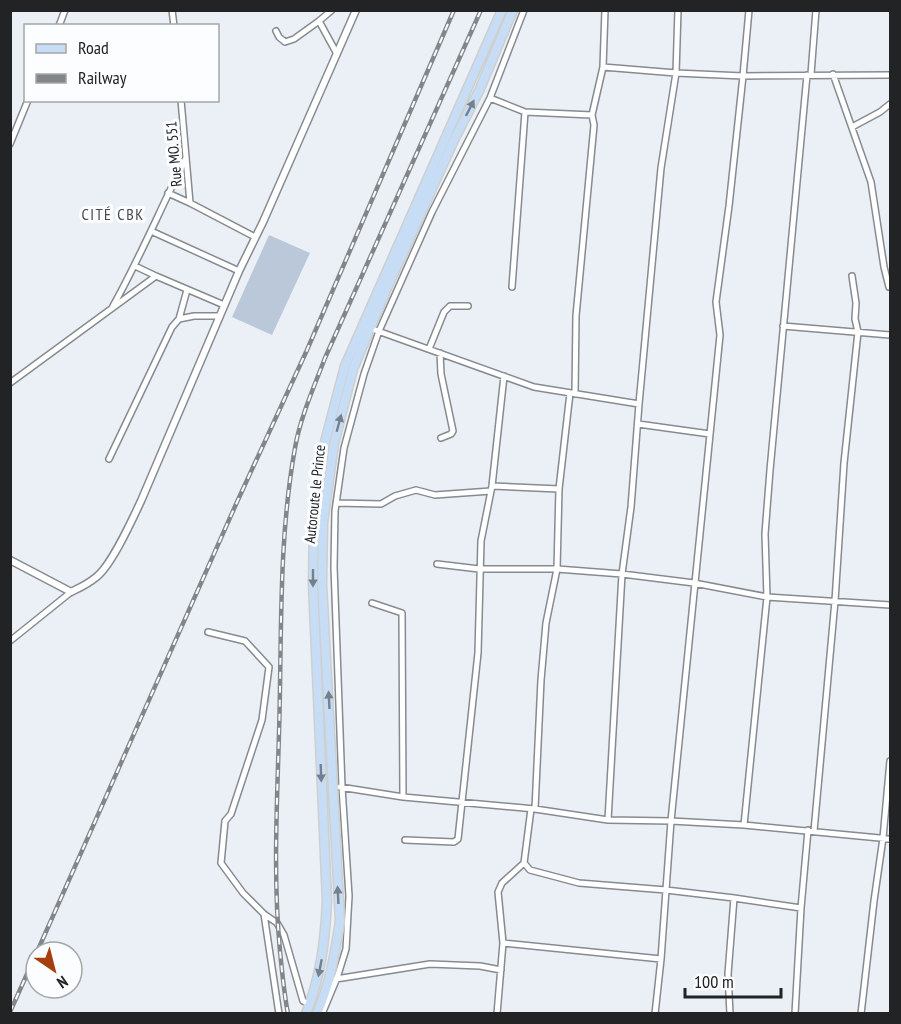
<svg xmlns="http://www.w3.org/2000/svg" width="901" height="1024" viewBox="0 0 901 1024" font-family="'PT Sans Narrow',sans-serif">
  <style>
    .green { fill: #bac8d9 }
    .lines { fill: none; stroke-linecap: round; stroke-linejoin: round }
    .minor-casing { stroke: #868b90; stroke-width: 8 }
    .tertiary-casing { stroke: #868b90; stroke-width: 9 }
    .primary-casing { stroke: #cecfcf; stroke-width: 11 }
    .minor { stroke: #fff; stroke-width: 5 }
    .tertiary { stroke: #fff; stroke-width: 6 }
    .primary { stroke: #c7ddf5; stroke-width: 8 }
    .rail-casing { stroke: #828589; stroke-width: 4.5 }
    .rail { stroke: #fcfdfe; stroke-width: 2; stroke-dasharray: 7; stroke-linecap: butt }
    .oneway { fill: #74808d }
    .labels { text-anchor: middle; stroke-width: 6; stroke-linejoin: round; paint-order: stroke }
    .street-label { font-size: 15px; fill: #212325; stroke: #fcfdfe }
    .neighbourhood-label { font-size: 16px; letter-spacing: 1.5px; fill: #45494e; stroke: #fcfdfe }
  </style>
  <rect width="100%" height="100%" fill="#ebf0f6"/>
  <path class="green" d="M 269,235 L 310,253 L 272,335 L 232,317 Z"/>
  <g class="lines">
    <defs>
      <path id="minor" d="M 172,10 L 174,26
        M 332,10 L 319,21 L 337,54
        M 59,26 L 65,10
        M 276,31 L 279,37 L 285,42 L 294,39 L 319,21
        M 603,67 L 676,73 L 743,76 L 890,75
        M 811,74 L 816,10
        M 833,74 L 871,182 L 884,267 L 889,287
        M 490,98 L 525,112 L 592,115
        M 181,100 L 190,203 L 255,237
        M 852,127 L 880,112 L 890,104
        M 10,144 L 28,100
        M 168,193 L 190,203
        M 151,231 L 239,271
        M 135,266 L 156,276
        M 512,287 L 525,112
        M 113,306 C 140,258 161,207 186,158
        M 179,319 L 187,290
        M 783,326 L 890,335
        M 375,330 L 534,387 L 639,404
        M 429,349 L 444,312 L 450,306 L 468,306
        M 440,353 L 441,374 L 453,431 L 451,434 L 441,438
        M 10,383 L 156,276 L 224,305
        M 575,394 L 576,316 L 594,125 L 592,115 L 603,67 L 605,10
        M 638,424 L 710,434
        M 109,459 L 172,327 L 179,319 L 194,316 L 220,316
        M 492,486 L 559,489
        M 336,503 L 381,504 L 395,496 L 416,490 L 435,495 L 491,491
        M 437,564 L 479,569 L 557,569 L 622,574 L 694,583 L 767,597 L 890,605
        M 372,603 L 402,613 L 403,797
        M 208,632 L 245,641 L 269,667 L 262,720 L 231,814 L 225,821 L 221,863 L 243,893 L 264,914 L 277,923 L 284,935 L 303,1001 L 310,1004
        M 10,641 L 71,592
        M 340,787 L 403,797 L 535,809 L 608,820 L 671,821 L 744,825 L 890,839
        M 531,809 L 524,863 L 530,870 L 579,883 L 666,890 L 734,898 L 801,908
        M 535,809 L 541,680 L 546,623 L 557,569 L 559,489 L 570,393
        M 608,820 L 622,574 L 631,507 L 639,404 L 661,168 L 676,73 L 678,10
        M 744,825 L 767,597 L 765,534 L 770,470 L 807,75
        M 814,831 L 835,601 L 844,463 L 858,332 L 855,319 L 856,303 L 852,276
        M 405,840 L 454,842 L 458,839 L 478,653 L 481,541 L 492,486 L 504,376
        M 264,914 L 279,1014
        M 503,943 L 661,959
        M 336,979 L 430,964 L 480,966 L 501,970
        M 322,1014 L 337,978 L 346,949 L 349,896 L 342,787 L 334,567 L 335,511 L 344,448 L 364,374 L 379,331 L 432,212 L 490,98 L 524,10
        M 497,1014 L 503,943 L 498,892 L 502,883 L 524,863
        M 655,1014 L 661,959 L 671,821 L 720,335 L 716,302 L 729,206 L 743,76 L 749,10
        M 730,1014 L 728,974 L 734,898
        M 795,1014 L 801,908 L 808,830
        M 861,1014 L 874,901 L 883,838 L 890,761"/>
      <path id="tertiary" d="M 10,560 L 71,592 C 79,588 88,584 95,578 C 111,567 132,520 141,501 L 239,271 L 263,222 L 356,10"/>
      <path id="primary" d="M 306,1014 C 321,975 325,942 327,901 L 313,584 L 314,522 L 325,442 L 345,366 L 502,10
        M 317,1014 C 330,984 335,953 340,921 L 322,584 L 323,523 L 334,444 L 353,369 L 387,288 L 454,140 L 479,91 L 513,10"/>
    </defs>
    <use href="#minor" class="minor-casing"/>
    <use href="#tertiary" class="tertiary-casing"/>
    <use href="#primary" class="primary-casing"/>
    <use href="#minor" class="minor"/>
    <use href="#tertiary" class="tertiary"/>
    <use href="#primary" class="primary"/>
    <defs>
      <path id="rail" d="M 37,952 L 237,502 L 307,350 L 454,10
        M 10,1012 L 36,954
        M 288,1014 C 284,993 282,972 280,951 C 273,878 277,806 279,733 C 282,638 278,542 295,448 C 300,418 314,387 325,358 L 481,10"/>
    </defs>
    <use href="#rail" class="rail-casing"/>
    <use href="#rail" class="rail"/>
  </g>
  <defs><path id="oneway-solid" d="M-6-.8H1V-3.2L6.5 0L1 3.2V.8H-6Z" transform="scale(1.5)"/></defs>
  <g class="oneway">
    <use href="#oneway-solid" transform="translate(470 108) rotate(-63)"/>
    <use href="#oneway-solid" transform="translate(339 423) rotate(-75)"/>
    <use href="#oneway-solid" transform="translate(313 578) rotate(90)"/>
    <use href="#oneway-solid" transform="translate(329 700) rotate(-93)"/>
    <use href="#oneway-solid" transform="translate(321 773) rotate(88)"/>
    <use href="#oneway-solid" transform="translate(338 895) rotate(-93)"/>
    <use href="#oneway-solid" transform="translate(320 968) rotate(101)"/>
  </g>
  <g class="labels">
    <g class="street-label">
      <text transform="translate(174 154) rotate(-95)" y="5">Rue MO. 551</text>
      <text transform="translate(315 494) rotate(-84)" y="5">Autoroute le Prince</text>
    </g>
    <g class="neighbourhood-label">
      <text x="113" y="220">CITÉ CBK</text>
    </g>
  </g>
  <rect width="901" height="1024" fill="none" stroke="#212325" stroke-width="24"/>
  <rect x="24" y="24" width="195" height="78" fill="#fcfdfe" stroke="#a4a6a7" stroke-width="1.5"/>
  <rect x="36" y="44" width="30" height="9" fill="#c7ddf5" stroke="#a4a6a7" stroke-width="1.5"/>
  <text x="78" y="54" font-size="18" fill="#212325">Road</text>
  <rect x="36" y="74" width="30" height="9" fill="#828589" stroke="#a4a6a7" stroke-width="1.5"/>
  <text x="78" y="84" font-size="18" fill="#212325">Railway</text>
  <g transform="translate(54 970) rotate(145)"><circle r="28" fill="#fcfdfe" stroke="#a4a6a7" stroke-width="1.5"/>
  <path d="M0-4.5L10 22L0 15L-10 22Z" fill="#a5400e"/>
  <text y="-9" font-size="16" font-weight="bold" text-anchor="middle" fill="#212325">N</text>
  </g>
  <path d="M685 988v9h96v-9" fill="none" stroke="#212325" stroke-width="3"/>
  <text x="694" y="988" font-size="18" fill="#212325" stroke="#fcfdfe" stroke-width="4.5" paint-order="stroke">100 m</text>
</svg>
